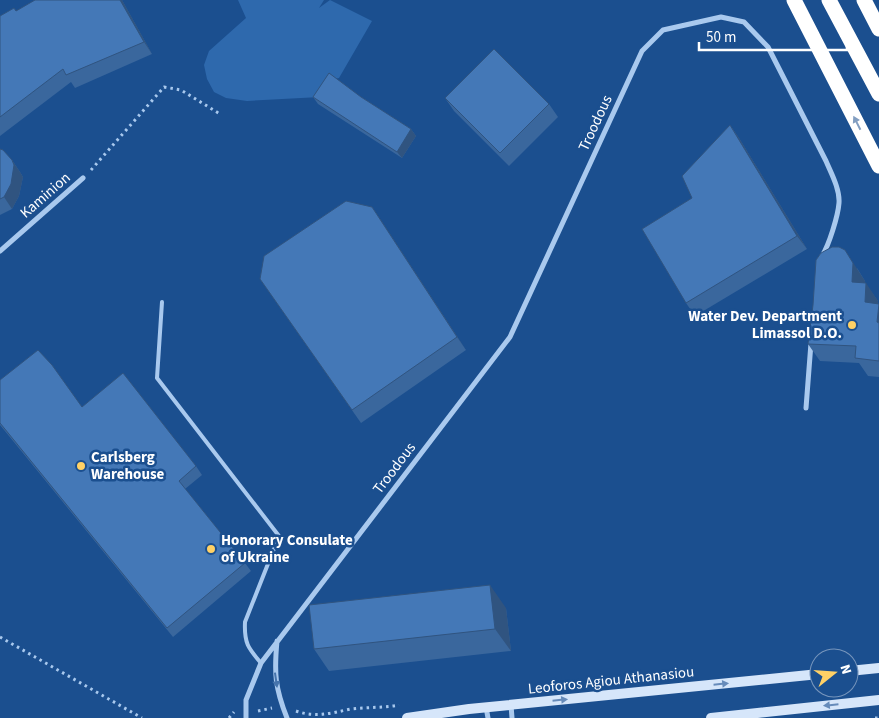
<svg xmlns="http://www.w3.org/2000/svg" width="879" height="718" viewBox="0 0 879 718" font-family="'Source Sans 3',sans-serif">
  <style>
    .green { fill: #2e69ad }
    .lines { fill: none; stroke-linecap: round; stroke-linejoin: round }
    .path { stroke: #a9c9ee; stroke-width: 3; stroke-dasharray: 2.5 4; stroke-linecap: butt }
    .lane { stroke: #a9c9ee; stroke-width: 4 }
    .street { stroke: #a9c9ee; stroke-width: 5 }
    .secondary { stroke: #d6e6fa; stroke-width: 10 }
    .highway { stroke: #fff; stroke-width: 15 }
    .wall { fill: #3a679d }
    .shaded-wall { fill: #305480 }
    .building { fill: #4478b7; stroke: #305480 }
    .oneway { fill: #829ec1 }
    .oneway2 { fill: #4674ac }
    .oneway3 { fill: #668bba }
    .poi-dot { fill: #ffd166; stroke: #1b4f8f; stroke-width: 2 }
    .labels { text-anchor: middle; stroke-width: 5; stroke-linejoin: round; paint-order: stroke }
    .street-label { font-size: 15px; fill: #fff; stroke: #1b4f8f }
    .poi-label { font-size: 15px; font-weight: bold; fill: #fff; stroke: #1b4f8f; text-anchor: start }
  </style>
  <rect width="100%" height="100%" fill="#1b4f8f"/>
  <path class="green" d="M 238,0 L 324,0 L 319,8 L 330,0 L 372,21 L 339,78 L 331,80 L 320,97 L 247,101 L 226,98 L 214,92 L 207,79 L 204,65 L 209,51 L 246,18 Z"/>
  <g class="lines">
    <path class="path" d="M 91,170 L 164,87 L 181,90 L 220,114
      M 0,637 L 142,718
      M 830,658 L 844,657
      M 258,711 L 272,708
      M 296,711 C 316,718 331,713 351,709 C 367,707 383,708 399,705
      M 229,718 L 234,712
      M 875,718 L 879,718"/>
    <path class="lane" d="M 162,302 L 157,378 L 279,536 L 245,622 C 244,643 248,648 261,663"/>
    <path class="street" d="M 0,251 L 83,178
      M 806,408 L 811,343
      M 277,641 C 274,673 275,688 287,718
      M 511,705 L 512,718
      M 486,707 L 488,718
      M 246,718 L 246,700 L 261,663 L 510,337 L 642,51 L 663,30 L 721,17 L 744,22 L 768,47 L 826,161 C 831,173 840,189 839,203 C 838,216 829,245 822,256"/>
    <path class="secondary" d="M 849,671 L 879,668
      M 407,718 L 469,709 L 819,674
      M 711,718 L 879,700"/>
    <path class="highway" d="M 794,0 L 879,166
      M 829,0 L 879,94
      M 864,0 L 879,29"/>
  </g>
  <path class="wall" d="M 122,0 L 152,54 L 75,88 L 71,82 L 0,136 L 0,16 L 16,11 Z
    M 313,97 L 361,97 L 411,129 L 416,136 L 402,158 L 318,104 Z
    M 445,98 L 549,104 L 558,117 L 509,166 L 454,111 Z
    M 730,125 L 739,138 L 807,249 L 695,316 L 686,303 L 692,198 Z
    M 0,149 L 12,160 L 20,172 L 23,177 L 19,196 L 12,209 L 0,215 Z
    M 372,207 L 466,350 L 361,423 L 260,279 Z
    M 857,268 L 865,281 L 865,283 L 878,301 L 878,304 L 879,304 L 879,377 L 868,376 L 859,363 L 820,361 L 808,344 Z
    M 0,380 L 82,407 L 196,466 L 202,475 L 185,489 L 245,563 L 251,571 L 173,637 L 0,425 Z
    M 506,608 L 511,651 L 329,671 L 314,649 Z"/>
  <path class="shaded-wall" d="M 120,0 L 122,0 L 152,54 L 144,42 Z
    M 730,125 L 739,138 L 807,249 L 797,236 Z
    M 411,129 L 416,136 L 402,158 L 397,152 Z
    M 12,160 L 20,172 L 23,177 L 19,196 L 12,209 L 4,197 Z
    M 372,207 L 381,220 L 466,350 L 457,337 Z
    M 845,250 L 865,281 L 864,300 L 852,282 Z
    M 866,283 L 878,301 L 877,320 L 865,302 Z
    M 879,304 L 879,325 L 877,322 Z
    M 490,585 L 506,608 L 511,651 L 495,629 Z"/>
  <path class="building" d="M 35,0 L 120,0 L 144,42 L 66,75 L 63,69 L 0,117 L 0,16 L 14,8 L 16,11 Z
    M 494,49 L 549,104 L 500,153 L 445,98 Z
    M 329,73 L 361,97 L 411,129 L 397,152 L 313,97 Z
    M 730,125 L 797,236 L 686,303 L 642,229 L 692,198 L 682,176 Z
    M 0,149 L 3,150 L 12,160 L 14,165 L 11,184 L 4,197 L 0,199 Z
    M 346,201 L 372,207 L 457,337 L 352,410 L 260,279 L 264,256 Z
    M 832,247 L 839,247 L 845,250 L 853,263 L 852,282 L 866,283 L 865,302 L 879,304 L 877,322 L 879,323 L 879,361 L 855,358 L 856,346 L 808,344 L 813,305 L 816,260 L 821,253 Z
    M 38,350 L 52,365 L 82,407 L 123,373 L 196,466 L 179,481 L 245,563 L 167,628 L 0,423 L 0,380 Z
    M 490,585 L 495,629 L 314,649 L 309,605 Z"/>
  <defs><path id="oneway-solid" d="M-6-.8H1V-3.2L6.5 0L1 3.2V.8H-6Z" transform="scale(1.25)"/></defs>
  <use class="oneway" href="#oneway-solid" transform="translate(857 123) rotate(-117)"/>
  <use class="oneway2" href="#oneway-solid" transform="translate(276 680) rotate(82)"/>
  <g class="oneway3">
    <use href="#oneway-solid" transform="translate(721 684) rotate(-6)"/>
    <use href="#oneway-solid" transform="translate(560 700) rotate(-6)"/>
    <use href="#oneway-solid" transform="translate(831 705) rotate(174)"/>
  </g>
  <g class="poi-dot">
    <circle cx="852" cy="325" r="5"/>
    <circle cx="81" cy="466" r="5"/>
    <circle cx="211" cy="549" r="5"/>
  </g>
  <g class="labels">
    <g class="street-label">
      <text transform="translate(595 123) rotate(-65)" y="5">Troodous</text>
      <text transform="translate(45 195) rotate(-41)" y="5">Kaminion</text>
      <text transform="translate(394 468) rotate(-53)" y="5">Troodous</text>
      <text transform="translate(611 680) rotate(-6)" y="5">Leoforos Agiou Athanasiou</text>
    </g>
    <g class="poi-label">
      <text x="842" y="321" text-anchor="end">Water Dev. Department<tspan x="842" dy="17">Limassol D.O.</tspan></text>
      <text x="91" y="462">Carlsberg<tspan x="91" dy="17">Warehouse</tspan></text>
      <text x="221" y="545">Honorary Consulate<tspan x="221" dy="17">of Ukraine</tspan></text>
    </g>
  </g>
  <g transform="translate(834 673) rotate(73)"><circle r="24" fill="#1b4f8f" stroke="#7695bc"/>
  <path d="M0-4L9 19L0 12L-9 19Z" fill="#ffd166"/>
  <text y="-8" font-size="14" font-weight="bold" text-anchor="middle" fill="#ffffff">N</text>
  </g>
  <path d="M699 42v8h148v-8" fill="none" stroke="#ffffff" stroke-width="2.5"/>
  <text x="706" y="42" font-size="15" fill="#ffffff" stroke="#1b4f8f" stroke-width="4" paint-order="stroke">50 m</text>
</svg>
